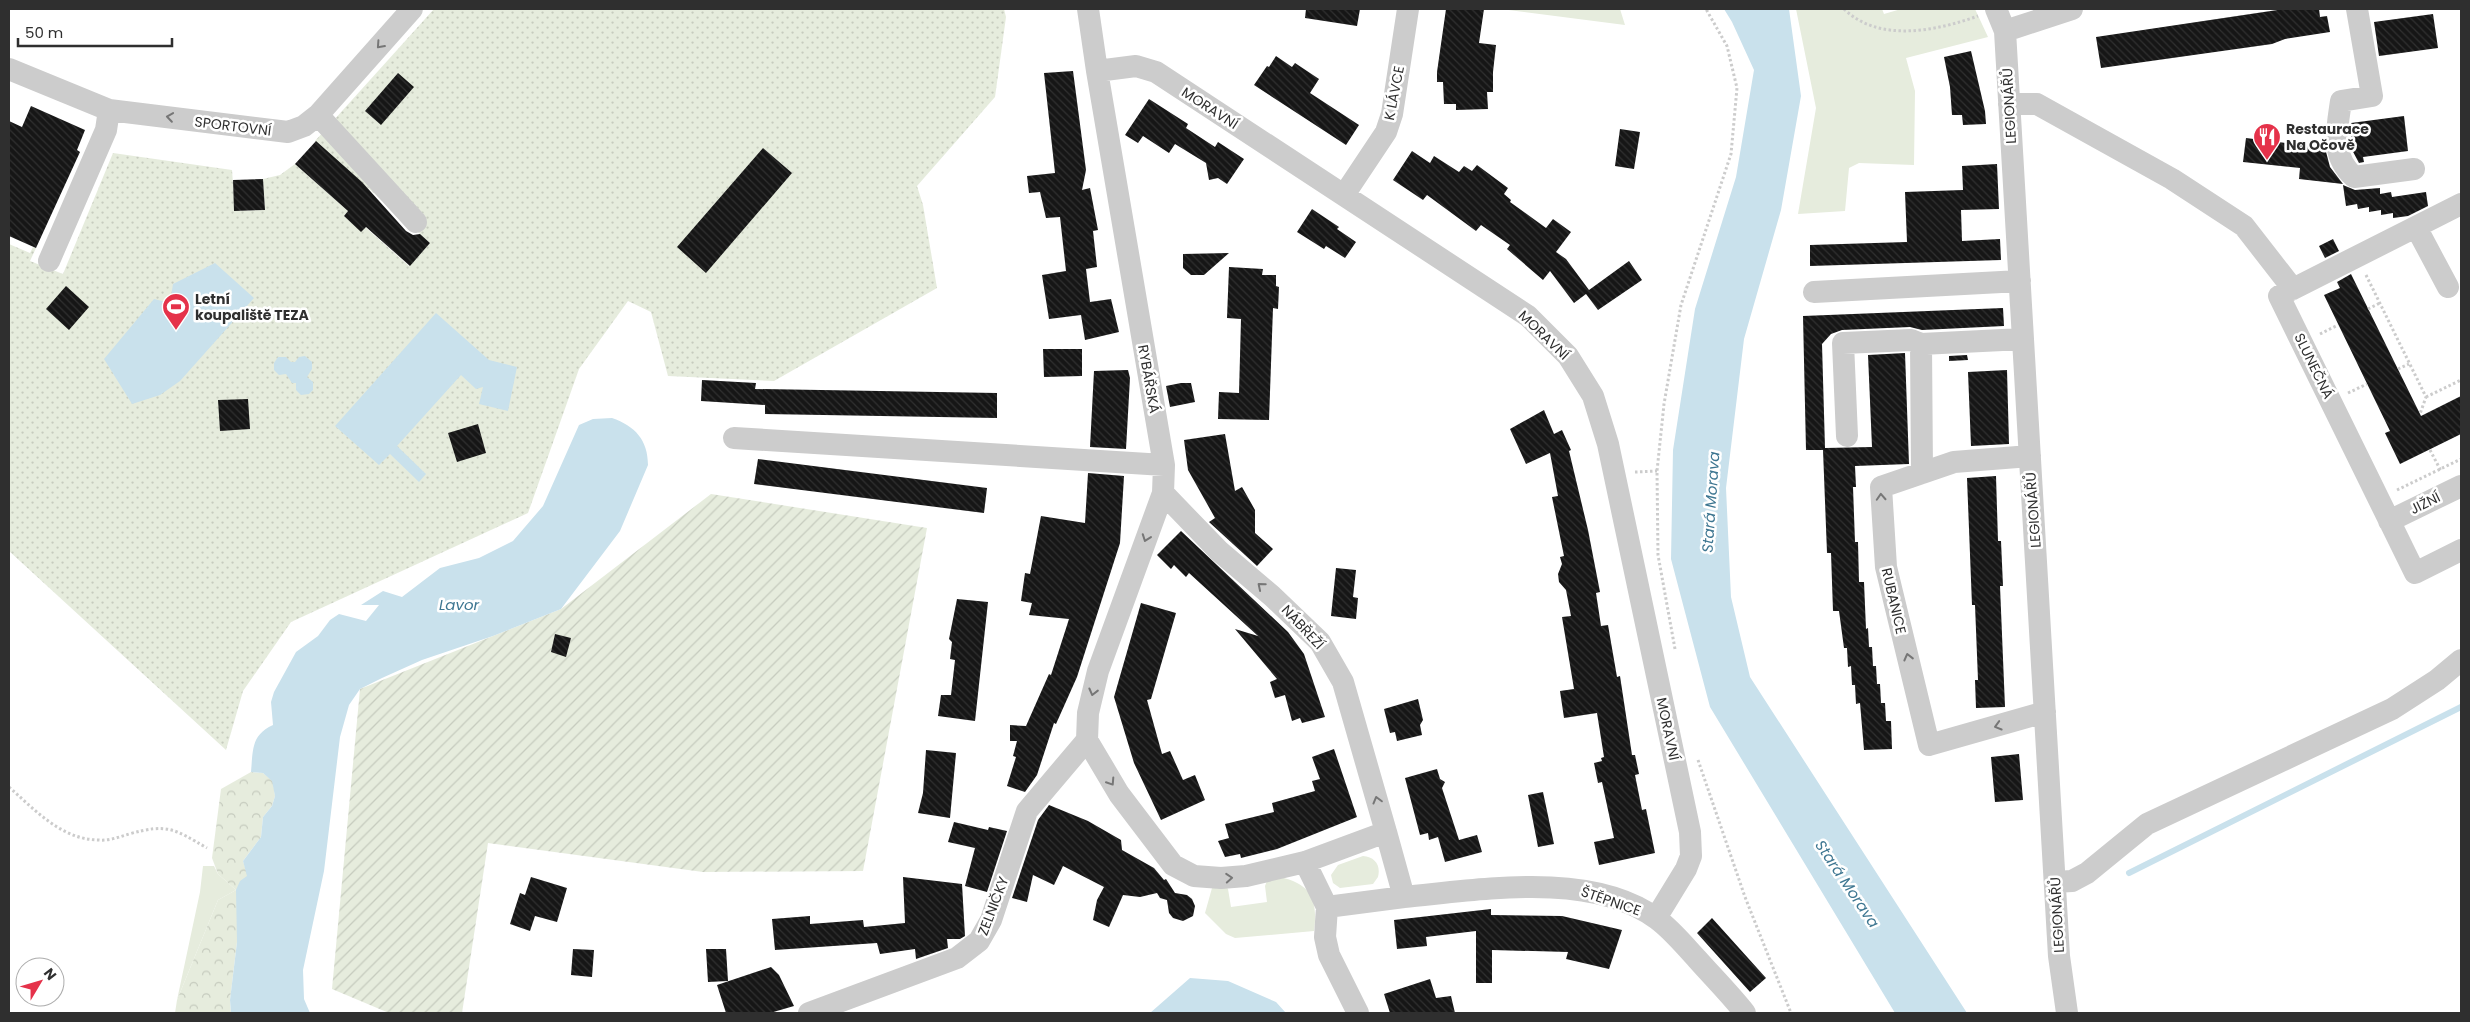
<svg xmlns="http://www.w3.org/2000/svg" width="2470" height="1022" viewBox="0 0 2470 1022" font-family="Poppins,sans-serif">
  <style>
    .grass { fill: #e6ecdd }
    .forest { fill: url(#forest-crowns) }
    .park { fill: url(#park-dots) }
    .garden { fill: url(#garden-furrows) }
    .water { fill: #c9e1ec }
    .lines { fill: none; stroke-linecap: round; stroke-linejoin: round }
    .stream { stroke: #c9e1ec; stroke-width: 6 }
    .building { fill: url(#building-back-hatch) }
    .path { stroke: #ccc; stroke-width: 3; stroke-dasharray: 2.5 2.5; stroke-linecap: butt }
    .minor { stroke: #ccc; stroke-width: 22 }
    .oneway { stroke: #767676 }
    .labels { text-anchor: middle; stroke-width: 5; stroke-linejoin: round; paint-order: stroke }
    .street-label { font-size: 14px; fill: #2f2f2f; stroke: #fff }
    .poi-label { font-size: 14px; font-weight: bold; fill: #2f2f2f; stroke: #fff; text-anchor: start }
    .water-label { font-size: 15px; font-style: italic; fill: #3d7691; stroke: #fff }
  </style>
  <defs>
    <pattern id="forest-crowns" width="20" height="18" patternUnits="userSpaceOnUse" patternTransform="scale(1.25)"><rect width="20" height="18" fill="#e6ecdd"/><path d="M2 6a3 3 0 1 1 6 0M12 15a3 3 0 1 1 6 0" fill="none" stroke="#c6cbbe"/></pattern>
    <pattern id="park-dots" width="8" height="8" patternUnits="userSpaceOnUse" patternTransform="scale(1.25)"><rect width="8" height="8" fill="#e6ecdd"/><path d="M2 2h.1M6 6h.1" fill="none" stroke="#c6cbbe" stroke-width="1.8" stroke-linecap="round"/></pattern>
    <pattern id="garden-furrows" width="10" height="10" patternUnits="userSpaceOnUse" patternTransform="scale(1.25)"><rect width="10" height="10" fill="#e6ecdd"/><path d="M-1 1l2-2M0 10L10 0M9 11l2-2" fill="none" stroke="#c6cbbe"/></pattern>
    <pattern id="building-back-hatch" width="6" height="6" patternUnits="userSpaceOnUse" patternTransform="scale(1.25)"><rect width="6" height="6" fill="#161616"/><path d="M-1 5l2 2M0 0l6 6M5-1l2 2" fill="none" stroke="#303030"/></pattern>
  </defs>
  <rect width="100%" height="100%" fill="#fff"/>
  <path class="grass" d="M 1501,9 L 1620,9 L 1625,25 Z
    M 1796,9 L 1882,9 L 1884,14 L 1901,9 L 1975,9 L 1988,37 L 1906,58 L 1915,91 L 1914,165 L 1859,163 L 1849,168 L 1845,211 L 1798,214 L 1816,108 Z
    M 1363,856 C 1375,857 1381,865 1378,877 L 1373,884 L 1340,888 L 1333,883 L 1331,875 L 1338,865 Z
    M 203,866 L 214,866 L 218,874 L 236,890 L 218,900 L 177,1000 L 200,892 Z
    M 1280,877 C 1312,884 1318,901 1314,931 L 1235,938 L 1226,934 L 1205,913 L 1212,888 L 1226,887 L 1228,889 L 1231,907 L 1267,902 L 1265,886 L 1267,881 Z"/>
  <path class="forest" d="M 251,772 L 263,773 L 273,781 L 275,796 L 272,806 L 263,817 L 261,837 L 243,861 L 248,876 L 237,942 L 230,1000 L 231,1013 L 175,1013 L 177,1000 L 218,900 L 236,890 L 218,874 L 212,858 L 221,789 Z"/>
  <path class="park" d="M 434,9 L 1004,9 L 1006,17 L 995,97 L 917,186 L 923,205 L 937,288 L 774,381 L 668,376 L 651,312 L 628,301 L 579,369 L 528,513 L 291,622 L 243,691 L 226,750 L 9,551 L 9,244 L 30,253 L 33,247 L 36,248 L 30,261 L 63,274 L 113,153 L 232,170 L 235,211 L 265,210 L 263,179 L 280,175 L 295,164 L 348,211 L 344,216 L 361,231 L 365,227 L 409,266 L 430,243 L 315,141 Z"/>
  <path class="garden" d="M 711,494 L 927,528 L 863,871 L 703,872 L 488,843 L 462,1013 L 389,1013 L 332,989 L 360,689 L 561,609 Z"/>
  <path class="water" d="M 1724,9 L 1789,9 L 1801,96 L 1781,210 L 1744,339 L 1726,488 L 1731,597 L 1750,677 L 1967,1013 L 1895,1013 L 1710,707 L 1671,559 L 1673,450 L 1695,309 L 1736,177 L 1754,70 L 1732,22 Z
    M 215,263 L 254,298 L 180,381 L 160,395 L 132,404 L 104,359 L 154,299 L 170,303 L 173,284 Z
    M 436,313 L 489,360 L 517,367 L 508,411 L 479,404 L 483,387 L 476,389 L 461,375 L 397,446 L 426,474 L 419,482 L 390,454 L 379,465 L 335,426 Z
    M 305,356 L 312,362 L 312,369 L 307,377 L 313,382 L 313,390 L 309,394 L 301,395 L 296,390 L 296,383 L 292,383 L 286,374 L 279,375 L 274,370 L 274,363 L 278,357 L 286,357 L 291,362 L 295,362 L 299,357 Z
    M 612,418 C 635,426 648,440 648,465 L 620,531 L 561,609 L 493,636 L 422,660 L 382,678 L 360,689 L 349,705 L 340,737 L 324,871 L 303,970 L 304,999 L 310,1013 L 231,1013 L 230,1000 L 237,942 L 236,890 L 240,881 L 247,876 L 243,861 L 261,837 L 263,817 L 272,806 L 275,796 L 272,781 L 263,773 L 251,772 C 253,750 251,735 273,725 L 271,702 L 274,692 L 296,652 L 318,636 L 330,620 L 339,614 L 366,621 L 379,605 L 361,605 L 383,591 L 402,597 L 440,568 L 479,558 L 513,541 L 543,506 L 579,425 L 593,419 Z
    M 1190,978 L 1228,981 L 1276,1002 L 1286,1013 L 1150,1013 Z"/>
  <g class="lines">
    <path class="stream" d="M 2129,873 L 2461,707"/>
  </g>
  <path class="building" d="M 1306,9 L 1360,9 L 1357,26 L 1305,18 Z
    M 1446,9 L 1484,9 L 1479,43 L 1496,45 L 1493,72 L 1493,92 L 1487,92 L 1488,109 L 1456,110 L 1456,104 L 1444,104 L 1443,82 L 1437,82 L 1437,72 Z
    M 2284,9 L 2319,9 L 2320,17 L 2327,16 L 2330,32 L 2285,39 L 2272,44 L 2101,68 L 2096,37 Z
    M 2433,14 L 2438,48 L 2379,56 L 2374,22 Z
    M 1971,51 L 1985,111 L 1986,124 L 1963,125 L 1962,115 L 1952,115 L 1950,87 L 1944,57 Z
    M 1276,56 L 1292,67 L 1295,63 L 1319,79 L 1310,93 L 1359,125 L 1346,145 L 1254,85 L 1267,66 L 1269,67 Z
    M 1073,71 L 1086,170 L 1082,190 L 1090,188 L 1098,230 L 1093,231 L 1097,267 L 1086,269 L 1090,302 L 1111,299 L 1119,332 L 1085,340 L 1081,315 L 1049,319 L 1042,275 L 1066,271 L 1060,217 L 1046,218 L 1040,192 L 1029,193 L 1027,176 L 1055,173 L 1044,73 Z
    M 398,73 L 414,87 L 381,125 L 365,111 Z
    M 1149,99 L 1188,124 L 1186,128 L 1215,147 L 1218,142 L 1244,159 L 1227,184 L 1218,178 L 1209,180 L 1206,163 L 1175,144 L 1169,153 L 1143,136 L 1138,143 L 1125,135 Z
    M 31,106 L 85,130 L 77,150 L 80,152 L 36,248 L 9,236 L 9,121 L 22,127 Z
    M 2404,116 L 2408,151 L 2363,157 L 2364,162 L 2359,163 L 2351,148 L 2351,123 Z
    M 1620,129 L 1640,132 L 1634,169 L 1615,166 Z
    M 2246,138 L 2325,148 L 2330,167 L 2343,184 L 2299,179 L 2300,168 L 2243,162 Z
    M 316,141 L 362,182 L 406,231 L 413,235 L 420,234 L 430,243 L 410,266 L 366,227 L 361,232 L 344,216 L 348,211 L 295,164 Z
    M 763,148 L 792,173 L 706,273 L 677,247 Z
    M 1412,151 L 1430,163 L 1434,156 L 1459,172 L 1464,166 L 1472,171 L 1477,165 L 1508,188 L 1504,194 L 1511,200 L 1510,202 L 1546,228 L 1553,219 L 1571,232 L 1556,252 L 1566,259 L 1589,290 L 1629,261 L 1642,280 L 1598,310 L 1586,294 L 1574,303 L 1550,271 L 1543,280 L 1507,249 L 1510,245 L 1481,225 L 1476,231 L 1427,195 L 1423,200 L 1393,180 Z
    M 1997,164 L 1999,209 L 1961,210 L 1962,241 L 2000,239 L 2001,260 L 1810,266 L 1810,245 L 1907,242 L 1905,192 L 1963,190 L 1962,166 Z
    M 263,179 L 265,210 L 234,211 L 233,180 Z
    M 2343,185 L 2355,190 L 2380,188 L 2380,194 L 2391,192 L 2392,197 L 2426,192 L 2428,206 L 2408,216 L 2393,218 L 2393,213 L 2381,215 L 2381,210 L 2369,212 L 2369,207 L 2358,209 L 2357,204 L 2346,206 Z
    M 1312,209 L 1339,227 L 1337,229 L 1356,242 L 1345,258 L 1326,246 L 1324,249 L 1297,232 Z
    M 2333,239 L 2339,251 L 2325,258 L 2319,246 Z
    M 1229,253 L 1204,275 L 1191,275 L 1183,268 L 1183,254 Z
    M 1229,267 L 1263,269 L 1262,275 L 1276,275 L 1276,286 L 1279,287 L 1278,309 L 1273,308 L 1269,420 L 1218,419 L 1219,392 L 1239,393 L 1241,319 L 1227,318 Z
    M 2351,274 L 2421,416 L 2461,396 L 2461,434 L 2400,464 L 2385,433 L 2390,431 L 2324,295 L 2340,288 L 2337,282 Z
    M 66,286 L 89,307 L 69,330 L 46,309 Z
    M 2003,308 L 2004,326 L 1922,330 L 1910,327 L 1842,330 L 1831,334 L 1822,344 L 1825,448 L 1872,447 L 1868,355 L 1905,353 L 1909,464 L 1855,466 L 1856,487 L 1853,487 L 1855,542 L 1858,542 L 1859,582 L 1864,582 L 1866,629 L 1868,628 L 1869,647 L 1872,647 L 1873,666 L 1876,666 L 1877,684 L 1880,684 L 1881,703 L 1885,703 L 1886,721 L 1891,721 L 1892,749 L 1864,750 L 1860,703 L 1856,704 L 1855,685 L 1852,685 L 1851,666 L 1848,667 L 1847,648 L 1844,648 L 1839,611 L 1833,611 L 1831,553 L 1827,553 L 1823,450 L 1806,450 L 1803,316 Z
    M 1043,349 L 1082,349 L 1082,376 L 1044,377 Z
    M 1967,355 L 1968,360 L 1949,361 L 1949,356 Z
    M 1128,370 L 1130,378 L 1126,449 L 1090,447 L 1094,371 Z
    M 2007,370 L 2009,444 L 1971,446 L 1968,372 Z
    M 702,380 L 756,383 L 755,389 L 997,393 L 997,418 L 765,414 L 765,405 L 701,401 Z
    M 1181,383 L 1191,383 L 1195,402 L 1170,407 L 1166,386 Z
    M 248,399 L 250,429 L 220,431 L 218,400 Z
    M 1544,410 L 1554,434 L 1562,430 L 1571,450 L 1569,451 L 1588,530 L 1600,592 L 1596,593 L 1601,626 L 1608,625 L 1617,677 L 1620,676 L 1632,755 L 1635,755 L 1639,774 L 1635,775 L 1642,810 L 1646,809 L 1655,853 L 1599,865 L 1594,842 L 1614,838 L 1602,782 L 1598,783 L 1594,763 L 1602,761 L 1601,758 L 1604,757 L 1597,713 L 1564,718 L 1560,691 L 1574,689 L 1562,617 L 1571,616 L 1566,590 L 1559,582 L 1558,574 L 1562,564 L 1560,557 L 1564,556 L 1552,497 L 1558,496 L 1550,453 L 1526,464 L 1510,429 Z
    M 478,424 L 486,453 L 457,462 L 448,433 Z
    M 1225,434 L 1235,491 L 1242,487 L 1255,510 L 1255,533 L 1273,549 L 1257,566 L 1209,522 L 1215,518 L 1188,470 L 1184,440 Z
    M 758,459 L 987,488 L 984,513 L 754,484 Z
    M 1088,473 L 1124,476 L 1120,543 L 1077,677 L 1056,724 L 1054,723 L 1037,775 L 1025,792 L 1007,786 L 1016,757 L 1013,756 L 1017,741 L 1010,741 L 1010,725 L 1026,726 L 1049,674 L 1051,675 L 1069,619 L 1029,615 L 1032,603 L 1021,601 L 1025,573 L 1030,574 L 1041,516 L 1085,523 Z
    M 1996,476 L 1998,541 L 2001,541 L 2003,586 L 2000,586 L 2005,707 L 1976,708 L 1975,680 L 1978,680 L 1975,605 L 1972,605 L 1967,478 Z
    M 1181,531 L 1288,632 L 1304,654 L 1325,717 L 1302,723 L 1300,718 L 1292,721 L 1285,695 L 1275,698 L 1270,682 L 1277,679 L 1235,629 L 1258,636 L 1189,573 L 1186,577 L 1174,565 L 1171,569 L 1157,555 Z
    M 1336,568 L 1356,570 L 1353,597 L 1358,598 L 1356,619 L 1331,616 Z
    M 957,599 L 988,602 L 975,721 L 938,716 L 941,695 L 951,695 L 955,660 L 950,659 L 952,642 L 949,639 Z
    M 1141,603 L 1176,613 L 1151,699 L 1147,700 L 1162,754 L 1170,751 L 1183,780 L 1195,775 L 1205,800 L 1161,820 L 1134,763 L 1114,697 Z
    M 555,634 L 571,638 L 566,657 L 551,652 Z
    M 1418,699 L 1423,720 L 1420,725 L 1422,735 L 1397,741 L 1395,732 L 1390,733 L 1384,709 Z
    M 1334,749 L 1357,817 L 1277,849 L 1241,858 L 1240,854 L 1225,857 L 1218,841 L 1229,838 L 1225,824 L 1274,812 L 1272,803 L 1315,791 L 1312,781 L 1320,779 L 1312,757 Z
    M 926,750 L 956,753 L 950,818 L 918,813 L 923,793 Z
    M 2019,754 L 2023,800 L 1995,802 L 1991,757 Z
    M 1437,769 L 1440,779 L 1445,782 L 1442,788 L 1459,840 L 1477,835 L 1482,852 L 1445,862 L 1438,837 L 1429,840 L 1428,833 L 1420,835 L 1405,778 Z
    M 1543,792 L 1554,844 L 1538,847 L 1528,795 Z
    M 1049,805 L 1088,821 L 1121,840 L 1122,850 L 1154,868 L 1164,880 L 1166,879 L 1175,893 L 1187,895 L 1192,899 L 1195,906 L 1193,916 L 1183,921 L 1173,918 L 1169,913 L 1167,900 L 1160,898 L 1157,893 L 1140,897 L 1123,895 L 1109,927 L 1093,920 L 1097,900 L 1104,887 L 1063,866 L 1054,885 L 1033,875 L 1027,902 L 1012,898 L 1038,820 Z
    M 954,822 L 988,830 L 989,827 L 1007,831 L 987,892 L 965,886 L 975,848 L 948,842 Z
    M 531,877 L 567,888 L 557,922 L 535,916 L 530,931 L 510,924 L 520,893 L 525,895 Z
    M 903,877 L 962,884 L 965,936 L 960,939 L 947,939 L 948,948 L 916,959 L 915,949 L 880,954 L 877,943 L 775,950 L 772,919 L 810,916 L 810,924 L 863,920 L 864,927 L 905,923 Z
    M 1491,909 L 1491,915 L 1562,916 L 1622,930 L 1609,969 L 1566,959 L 1568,952 L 1492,950 L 1492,983 L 1476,983 L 1476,931 L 1426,937 L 1427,946 L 1397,949 L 1394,920 Z
    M 1712,918 L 1766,978 L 1750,992 L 1697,933 Z
    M 573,949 L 594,950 L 592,977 L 571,975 Z
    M 706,949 L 726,949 L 728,981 L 708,982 Z
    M 771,967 L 779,975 L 794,1006 L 770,1013 L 726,1013 L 717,985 Z
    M 1430,979 L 1436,998 L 1451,996 L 1455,1013 L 1390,1013 L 1384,994 Z"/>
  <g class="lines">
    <path class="path" d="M 1844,9 C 1879,43 1936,31 1978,16
      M 2366,275 L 2426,397 L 2420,414
      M 2368,309 L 2380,303
      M 2320,334 L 2338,325
      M 2398,369 L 2409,364
      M 2348,393 L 2367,384
      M 2426,397 L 2461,380
      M 2430,450 L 2441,471
      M 1635,472 L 1657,471
      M 2397,490 L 2461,459
      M 1675,649 L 1658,555 L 1657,471 L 1664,404 L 1681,305 L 1731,154 L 1737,88 L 1727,46 L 1706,9
      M 1698,760 L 1745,897 L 1791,1013
      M 9,787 C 35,810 62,840 99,840 C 109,841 119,837 129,834 C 168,823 174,829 207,848"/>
    <path class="minor" d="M 1088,9 L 1097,71 L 1164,465 L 1163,493 L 1098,671 L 1088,713 L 1087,740 L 1119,794 L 1173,865 L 1194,876 L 1221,878 L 1246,876 L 1305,862 L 1386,832 L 1343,682 L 1320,642 L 1272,596 L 1219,551 L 1163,493
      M 1996,9 L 2005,31 L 2059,956 L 2067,1013
      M 2357,9 L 2372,96 L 2341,101 C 2337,130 2330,155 2354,177 L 2414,169
      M 2005,31 L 2072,9
      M 9,69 L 109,110 L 288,132 L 304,126 L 318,115 L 412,9
      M 1097,71 L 1136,66 L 1156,72 L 1528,316 L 1568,356 L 1593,396 L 1608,444 L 1690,832 L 1691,856 L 1686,869 L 1656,918
      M 2009,104 L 2037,104 L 2172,179 L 2244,226 L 2293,289
      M 318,115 L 416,222
      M 1344,195 L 1386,132 L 1392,114 L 1408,9
      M 2461,204 L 2279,296 L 2415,573 L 2461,550
      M 2416,227 L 2448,287
      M 49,261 L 106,130 L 109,110
      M 1814,292 L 2020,281
      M 1921,344 L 1922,473
      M 1847,436 L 1843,343 L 1911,340 L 1921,344 L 2023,339
      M 734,438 L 1164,465
      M 2030,456 L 1954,462 L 1881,487 L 1886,567 L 1929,745 L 2045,712
      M 2389,521 L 2461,486
      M 1305,862 L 1327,907 L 1325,937 L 1329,955 L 1358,1013
      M 2055,882 L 2072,881 L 2087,873 L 2147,824 L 2392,709 L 2437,680 L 2461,660
      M 1404,897 C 1479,890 1592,870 1657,919 C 1672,930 1684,945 1697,959 C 1713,977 1730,994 1745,1013
      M 1327,907 L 1404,897 L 1386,832
      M 809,1013 L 957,958 L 979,941 L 991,920 L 1027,811 L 1087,740"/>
  </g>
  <defs><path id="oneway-chevron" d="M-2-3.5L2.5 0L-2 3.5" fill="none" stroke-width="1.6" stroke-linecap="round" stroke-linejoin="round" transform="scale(1.25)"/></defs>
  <g class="oneway">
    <use href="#oneway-chevron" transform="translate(380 45) rotate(132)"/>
    <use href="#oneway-chevron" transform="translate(170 117) rotate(-172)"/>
    <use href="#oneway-chevron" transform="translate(1881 497) rotate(-93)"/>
    <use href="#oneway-chevron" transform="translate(1146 538) rotate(110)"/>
    <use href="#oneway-chevron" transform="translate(1261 586) rotate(-140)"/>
    <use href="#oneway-chevron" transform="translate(1908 657) rotate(-104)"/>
    <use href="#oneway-chevron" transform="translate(1093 692) rotate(104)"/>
    <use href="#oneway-chevron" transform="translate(1998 726) rotate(164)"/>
    <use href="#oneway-chevron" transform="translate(1111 782) rotate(57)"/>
    <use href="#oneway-chevron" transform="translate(1377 800) rotate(-105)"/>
    <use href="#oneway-chevron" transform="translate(1229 878) rotate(-4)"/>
  </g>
  <defs>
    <symbol id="restaurant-pin" viewBox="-11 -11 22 30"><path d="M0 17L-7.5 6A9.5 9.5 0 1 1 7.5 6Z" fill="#e5324a" stroke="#fff"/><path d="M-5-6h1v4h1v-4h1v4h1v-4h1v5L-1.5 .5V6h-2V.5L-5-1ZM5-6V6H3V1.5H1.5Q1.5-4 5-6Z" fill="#fff"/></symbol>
    <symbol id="stadium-pin" viewBox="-11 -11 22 30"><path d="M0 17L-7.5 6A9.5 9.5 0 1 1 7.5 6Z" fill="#e5324a" stroke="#fff"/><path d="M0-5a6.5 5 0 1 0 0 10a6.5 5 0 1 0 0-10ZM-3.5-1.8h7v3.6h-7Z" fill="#fff"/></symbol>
  </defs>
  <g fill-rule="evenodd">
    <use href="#restaurant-pin" x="2251" y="121" width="32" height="43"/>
    <use href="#stadium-pin" x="160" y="291" width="32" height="43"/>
  </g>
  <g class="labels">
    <g class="street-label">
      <text transform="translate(1394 93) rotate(-79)" y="5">K LÁVCE</text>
      <text transform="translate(2009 106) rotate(-93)" y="5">LEGIONÁŘŮ</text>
      <text transform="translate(1210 108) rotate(33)" y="5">MORAVNÍ</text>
      <text transform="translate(233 126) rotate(7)" y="5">SPORTOVNÍ</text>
      <text transform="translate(1544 335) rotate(44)" y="5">MORAVNÍ</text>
      <text transform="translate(2314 366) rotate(64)" y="5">SLUNEČNÁ</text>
      <text transform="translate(1149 379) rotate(80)" y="5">RYBÁŘSKÁ</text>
      <text transform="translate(2425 503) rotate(-26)" y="5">JIŽNÍ</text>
      <text transform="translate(2033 510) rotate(-94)" y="5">LEGIONÁŘŮ</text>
      <text transform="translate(1894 601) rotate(77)" y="5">RUBANICE</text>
      <text transform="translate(1303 627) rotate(47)" y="5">NÁBŘEŽÍ</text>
      <text transform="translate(1668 729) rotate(78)" y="5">MORAVNÍ</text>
      <text transform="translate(1611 901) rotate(19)" y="5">ŠTĚPNICE</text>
      <text transform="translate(993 906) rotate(-69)" y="5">ZELNIČKY</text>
      <text transform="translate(2057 915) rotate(-93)" y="5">LEGIONÁŘŮ</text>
    </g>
    <g class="poi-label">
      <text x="2286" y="134">Restaurace<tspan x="2286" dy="16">Na Očově</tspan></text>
      <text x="195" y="304">Letní<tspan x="195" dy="16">koupaliště TEZA</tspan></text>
    </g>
    <g class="water-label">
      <text transform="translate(1711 502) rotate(-86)" y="5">Stará Morava</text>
      <text x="459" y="610">Lavor</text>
      <text transform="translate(1847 884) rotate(56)" y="5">Stará Morava</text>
    </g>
  </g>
  <rect width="2470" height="1022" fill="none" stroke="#2f2f2f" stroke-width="20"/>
  <g transform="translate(40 982) rotate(52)"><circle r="24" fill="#ffffff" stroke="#acacac"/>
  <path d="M0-4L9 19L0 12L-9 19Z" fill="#e5324a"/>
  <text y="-8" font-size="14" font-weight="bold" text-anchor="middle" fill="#2f2f2f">N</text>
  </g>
  <path d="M18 38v8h154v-8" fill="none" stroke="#2f2f2f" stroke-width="2.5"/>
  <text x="25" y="38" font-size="15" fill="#2f2f2f" stroke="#ffffff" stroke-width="4" paint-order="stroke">50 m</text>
</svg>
